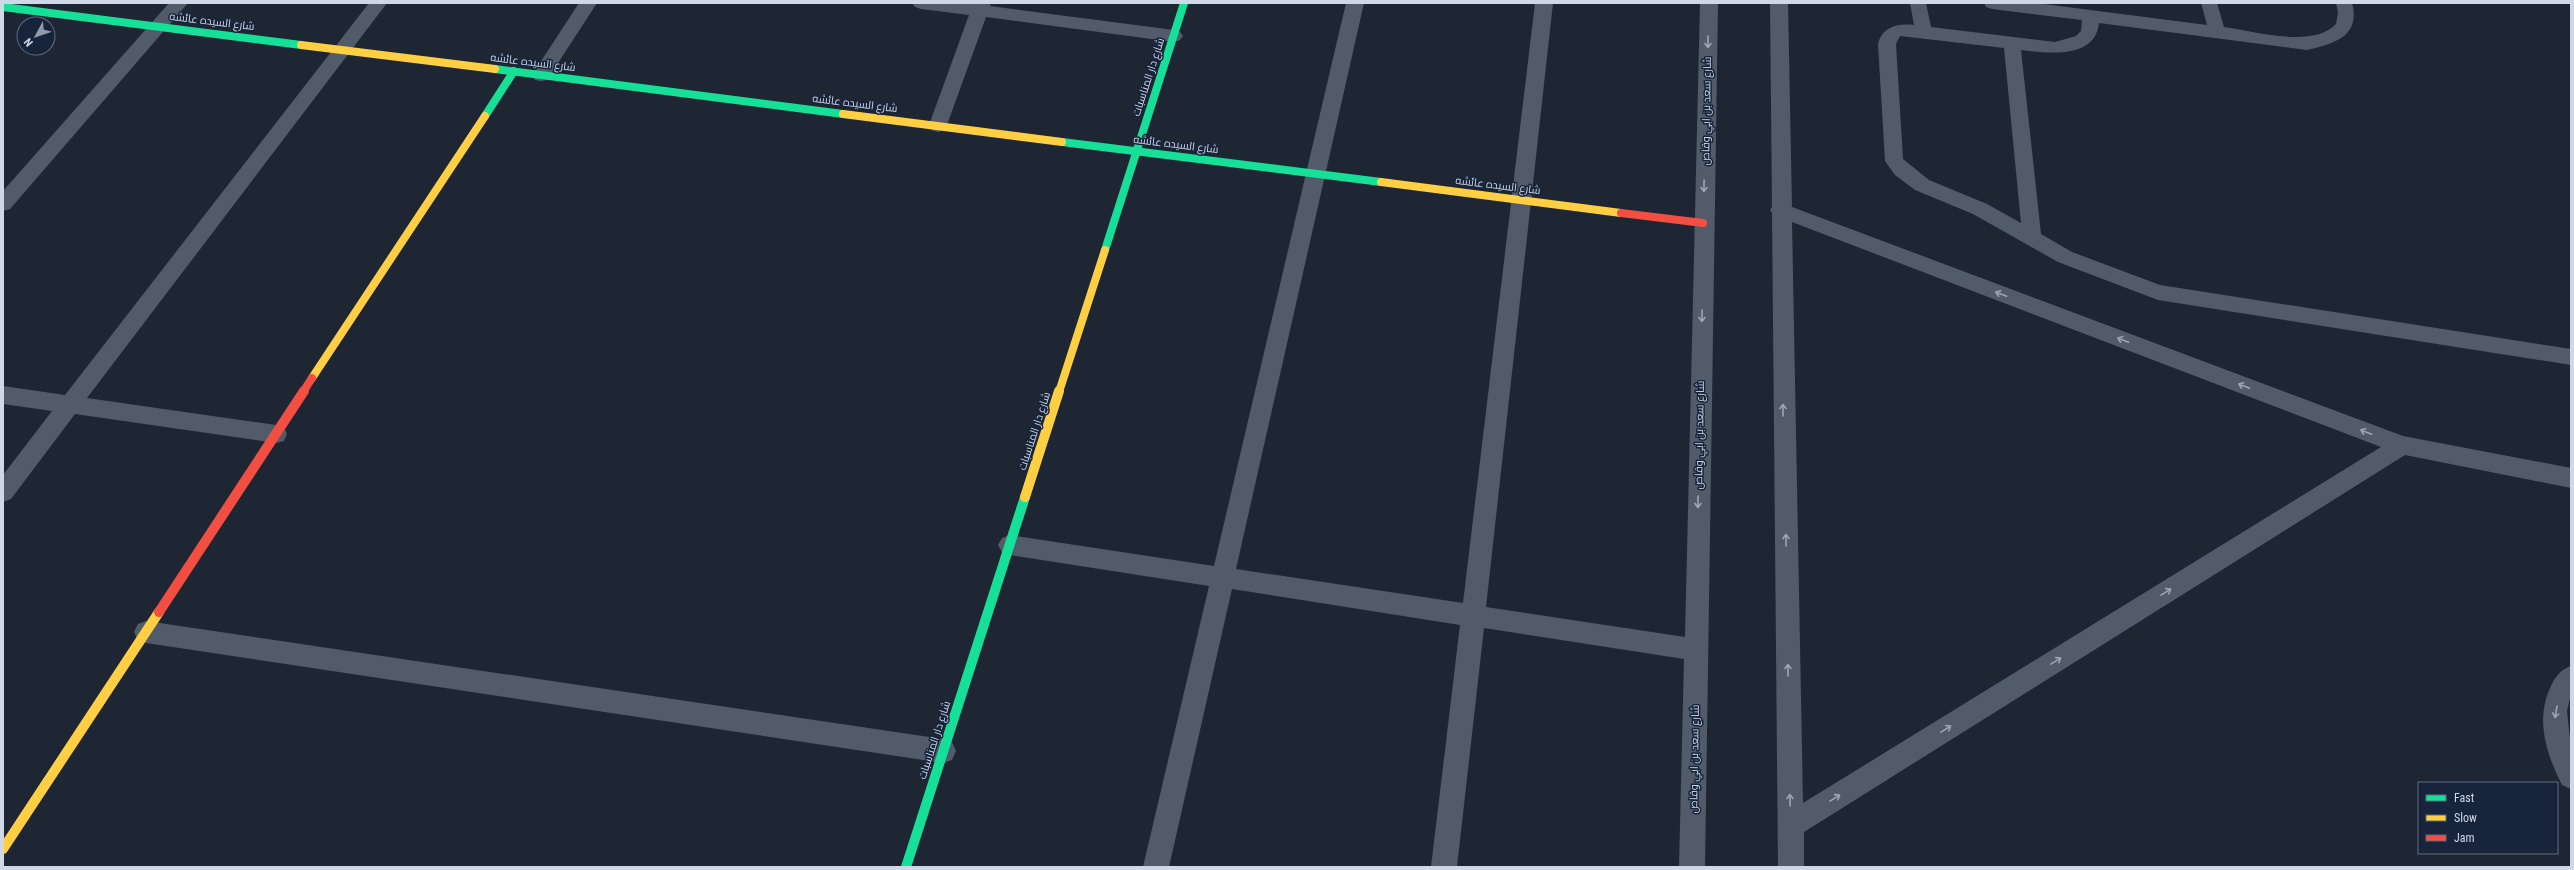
<svg xmlns="http://www.w3.org/2000/svg" width="2574" height="870" viewBox="0 0 2574 870" font-family="'Roboto Condensed',Cairo,sans-serif">
  <style>
    .lines { fill: none; stroke-linecap: round; stroke-linejoin: round }
    .lane { fill: #525b6a; fill-rule: evenodd }
    .street { fill: #525b6a; fill-rule: evenodd }
    .fast-far1 { stroke: #16e098; stroke-width: 8 }
    .fast { stroke: #16e098; stroke-width: 10 }
    .slow-far1 { stroke: #ffcf43; stroke-width: 8 }
    .slow { stroke: #ffcf43; stroke-width: 10 }
    .jam-far1 { stroke: #f24e42; stroke-width: 8 }
    .jam { stroke: #f24e42; stroke-width: 10 }
    .oneway { stroke: #9da6b5 }
    .labels { text-anchor: middle; stroke-width: 3; stroke-linejoin: round; paint-order: stroke }
    .street-label { font-size: 11px; fill: #cfd8e7; stroke: #17243b }
  </style>
  <rect width="100%" height="100%" fill="#1f2633"/>
  <g class="lines">
    <path class="lane" d="M 1910,3 L 1926,3 L 1931,27 L 2055,42 L 2076,36 L 2081,31 L 2082,20 L 1992,9 L 1986,7 L 1984,3 L 2036,3 L 2207,25 L 2201,3 L 2217,3 L 2224,27 C 2255,31 2312,49 2336,24 L 2338,13 L 2336,3 L 2352,3 C 2361,36 2334,44 2307,50 L 2099,23 C 2095,60 2048,53 2021,50 L 2041,234 L 2072,252 L 2160,285 L 2571,349 L 2571,365 L 2158,300 L 2058,262 L 1973,214 L 1915,190 L 1895,175 L 1885,161 L 1878,44 C 1882,27 1898,23 1914,25 ZM 1900,36 L 2004,48 L 2021,223 L 1987,204 L 1929,180 L 1903,159 L 1896,44 Z
      M 2571,666 L 2571,694 L 2567,711 L 2571,748 L 2571,789 L 2562,785 C 2547,755 2535,721 2550,688 C 2555,677 2560,670 2571,666 Z"/>
    <path class="street" d="M 169,3 L 188,3 L 10,209 L 3,211 L 3,191 Z
      M 369,3 L 387,3 L 87,398 L 276,425 L 284,427 L 287,434 L 284,441 L 276,443 L 75,414 L 11,499 L 3,502 L 3,475 L 52,411 L 3,404 L 3,386 L 65,395 Z
      M 579,3 L 597,3 L 547,80 L 541,81 L 535,80 L 532,75 Z
      M 912,3 L 991,3 L 990,6 L 1174,30 L 1180,32 L 1183,36 L 1180,40 L 1174,42 L 986,17 L 947,125 L 945,130 L 938,132 L 931,130 L 929,125 L 969,15 L 921,9 L 915,7 Z
      M 1346,3 L 1364,3 L 1236,569 L 1463,603 L 1535,3 L 1553,3 L 1486,607 L 1685,637 L 1700,3 L 1718,3 L 1705,867 L 1679,867 L 1684,659 L 1484,628 L 1457,867 L 1431,867 L 1460,625 L 1232,589 L 1169,867 L 1143,867 L 1209,586 L 1010,555 L 1002,552 L 998,545 L 1002,538 L 1010,535 L 1214,566 Z
      M 1770,3 L 1788,3 L 1792,207 L 2403,436 L 2571,468 L 2571,488 L 2405,455 L 1804,832 L 1804,867 L 1778,867 L 1772,213 L 1770,210 L 1772,207 ZM 1792,222 L 2381,447 L 1803,803 Z
      M 146,621 L 943,739 L 952,742 L 956,751 L 952,760 L 943,763 L 146,643 L 138,640 L 134,632 L 138,624 Z"/>
    <path class="fast-far1" d="M 3,7 L 301,45
      M 495,69 L 843,114
      M 485,116 L 514,71
      M 1062,142 L 1381,182
      M 1105,250 L 1184,3"/>
    <path class="fast" d="M 906,867 L 1025,497"/>
    <path class="slow-far1" d="M 301,45 L 495,69
      M 843,114 L 1062,142
      M 1381,182 L 1621,213
      M 312,378 L 485,116
      M 1059,392 L 1105,250"/>
    <path class="slow" d="M 1025,497 L 1059,391
      M 3,849 L 159,612"/>
    <path class="jam-far1" d="M 1621,213 L 1703,223
      M 303,392 L 312,378"/>
    <path class="jam" d="M 159,612 L 304,391"/>
  </g>
  <defs><path id="oneway-shaft" d="M-6 0H5M1.5-3L5.5 0L1.5 3" fill="none" stroke-width="1.6" stroke-linecap="round" stroke-linejoin="round"/></defs>
  <g class="oneway">
    <use href="#oneway-shaft" transform="translate(1708 42) rotate(91)"/>
    <use href="#oneway-shaft" transform="translate(1704 186) rotate(91)"/>
    <use href="#oneway-shaft" transform="translate(2001 294) rotate(-159)"/>
    <use href="#oneway-shaft" transform="translate(1702 316) rotate(91)"/>
    <use href="#oneway-shaft" transform="translate(2123 340) rotate(-159)"/>
    <use href="#oneway-shaft" transform="translate(2244 386) rotate(-159)"/>
    <use href="#oneway-shaft" transform="translate(1783 410) rotate(-91)"/>
    <use href="#oneway-shaft" transform="translate(2366 432) rotate(-159)"/>
    <use href="#oneway-shaft" transform="translate(1698 502) rotate(91)"/>
    <use href="#oneway-shaft" transform="translate(1786 540) rotate(-91)"/>
    <use href="#oneway-shaft" transform="translate(2166 592) rotate(-32)"/>
    <use href="#oneway-shaft" transform="translate(2056 661) rotate(-32)"/>
    <use href="#oneway-shaft" transform="translate(1788 670) rotate(-91)"/>
    <use href="#oneway-shaft" transform="translate(2556 712) rotate(100)"/>
    <use href="#oneway-shaft" transform="translate(1946 729) rotate(-32)"/>
    <use href="#oneway-shaft" transform="translate(1835 798) rotate(-32)"/>
    <use href="#oneway-shaft" transform="translate(1790 800) rotate(-91)"/>
  </g>
  <g class="labels">
    <g class="street-label">
      <text transform="translate(212 21) rotate(7)" y="4">شارع السيده عائشه</text>
      <text transform="translate(533 62) rotate(7)" y="4">شارع السيده عائشه</text>
      <text transform="translate(1148 77) rotate(-72)" y="4">شارع دار المناسبات</text>
      <text transform="translate(855 103) rotate(7)" y="4">شارع السيده عائشه</text>
      <text transform="translate(1706 111) rotate(-89)" y="4">شارع سعد بن ابي وقاص</text>
      <text transform="translate(1176 144) rotate(7)" y="4">شارع السيده عائشه</text>
      <text transform="translate(1498 185) rotate(7)" y="4">شارع السيده عائشه</text>
      <text transform="translate(1034 431) rotate(-72)" y="4">شارع دار المناسبات</text>
      <text transform="translate(1699 435) rotate(-89)" y="4">شارع سعد بن ابي وقاص</text>
      <text transform="translate(934 740) rotate(-72)" y="4">شارع دار المناسبات</text>
      <text transform="translate(1694 759) rotate(-89)" y="4">شارع سعد بن ابي وقاص</text>
    </g>
  </g>
  <rect width="2574" height="870" fill="none" stroke="#cfd8e7" stroke-width="8"/>
  <rect x="2418" y="782" width="140" height="72" fill="#17243b" stroke="#616c80"/>
  <rect x="2426" y="795" width="20" height="6" fill="#16e098" stroke="#616c80"/>
  <text x="2454" y="802" font-size="12" fill="#cfd8e7">Fast</text>
  <rect x="2426" y="815" width="20" height="6" fill="#ffcf43" stroke="#616c80"/>
  <text x="2454" y="822" font-size="12" fill="#cfd8e7">Slow</text>
  <rect x="2426" y="835" width="20" height="6" fill="#f24e42" stroke="#616c80"/>
  <text x="2454" y="842" font-size="12" fill="#cfd8e7">Jam</text>
  <g transform="translate(36 36) rotate(230)"><circle r="19" fill="#17243b" stroke="#616c80"/>
  <path d="M0-3L7 15L0 10L-7 15Z" fill="#919aa8"/>
  <text y="-6" font-size="11" font-weight="bold" text-anchor="middle" fill="#cfd8e7">N</text>
  </g>
</svg>
